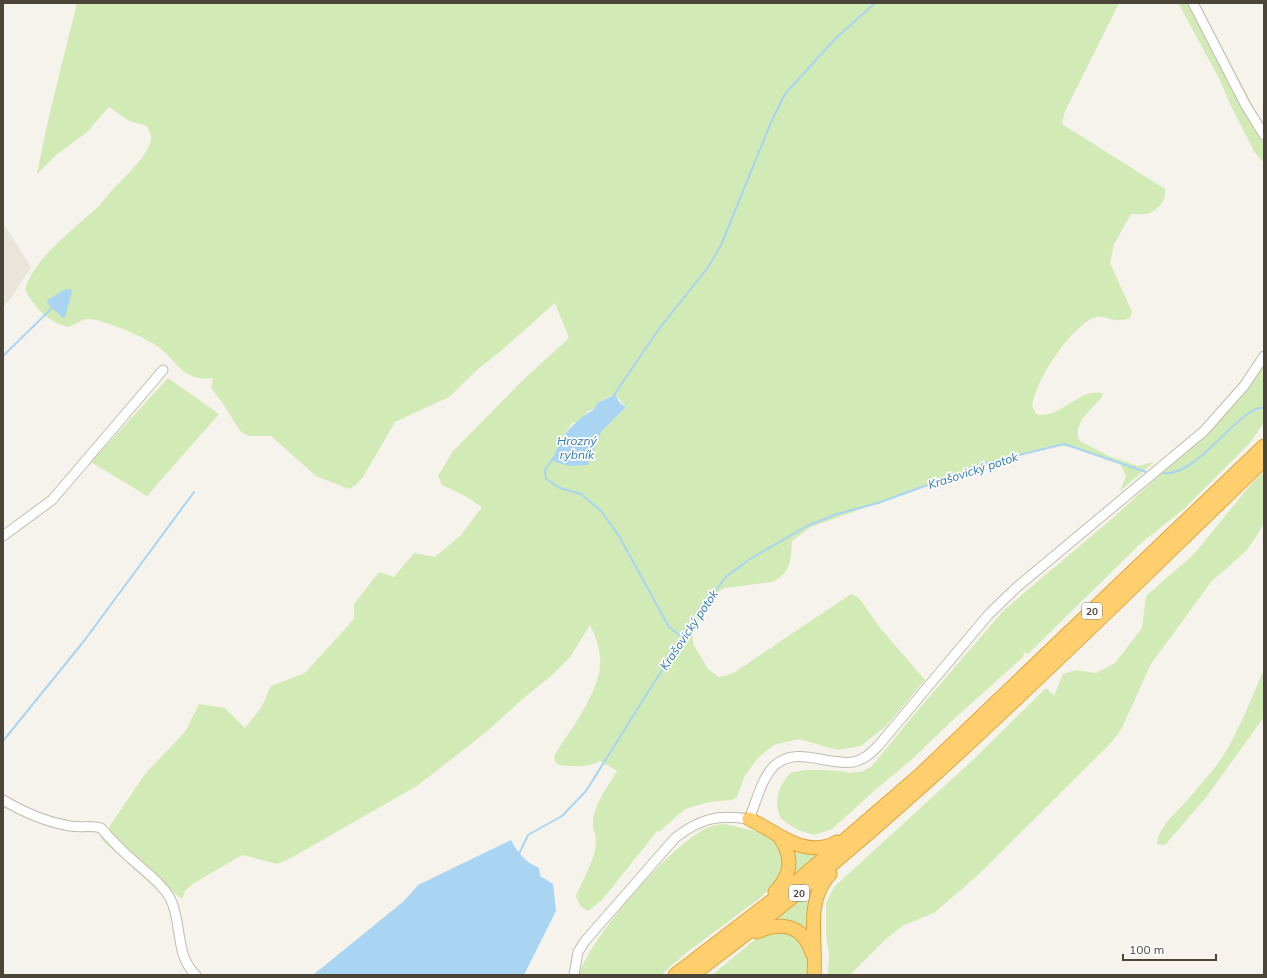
<svg xmlns="http://www.w3.org/2000/svg" width="1267" height="978" viewBox="0 0 1267 978" font-family="Mulish,sans-serif">
  <style>
    .residential { fill: #eae5da }
    .green { fill: #d2eab5; fill-rule: evenodd }
    .water { fill: #a9d4f2 }
    .lines { fill: none; stroke-linecap: round; stroke-linejoin: round }
    .stream { stroke: #a9d4f2; stroke-width: 2 }
    .minor-casing { stroke: #c2bbae; stroke-width: 11 }
    .highway-casing { stroke: #e0a43c; stroke-width: 15 }
    .minor { stroke: #fff; stroke-width: 9 }
    .highway { stroke: #ffcf6e; stroke-width: 13 }
    .labels { text-anchor: middle; stroke-width: 3.5; stroke-linejoin: round; paint-order: stroke }
    .shield { fill: #fff; stroke: #817c74; stroke-width: 1 }
    .shield-label { font-size: 10px; font-weight: bold; fill: #4b4439 }
    .water-label { font-size: 12px; font-style: italic; fill: #2e7ab2; stroke: #fff }
  </style>
  <rect width="100%" height="100%" fill="#f6f3ec"/>
  <path class="residential" d="M 3,223 L 31,267 L 12,297 L 3,307 Z"/>
  <path class="green" d="M 77,3 L 1119,3 L 1065,111 L 1062,124 L 1165,189 C 1167,199 1159,209 1150,213 C 1145,215 1136,214 1131,214 L 1114,244 L 1110,263 L 1132,312 L 1130,318 C 1112,325 1104,312 1091,319 C 1067,332 1036,380 1032,406 L 1036,414 C 1061,420 1077,388 1102,393 L 1103,396 C 1094,407 1070,425 1080,441 L 1111,457 L 1138,466 L 1154,462 L 1120,491 L 1126,476 L 1120,464 L 1073,447 L 1056,445 L 998,460 L 811,527 L 792,541 C 791,559 791,574 772,582 L 725,588 L 716,593 L 703,610 L 693,632 L 693,644 L 708,669 L 719,677 L 732,674 L 851,594 L 859,598 L 880,628 L 925,680 L 886,726 L 861,746 L 838,750 L 799,739 L 774,745 L 759,757 L 745,775 L 737,797 L 732,800 L 709,802 L 685,809 L 659,832 L 658,830 L 602,900 L 588,911 L 581,907 L 576,896 C 583,879 594,862 596,843 C 597,837 593,831 593,825 C 592,807 608,786 617,771 L 600,761 C 590,768 569,767 557,764 L 554,759 L 555,754 C 570,731 604,686 600,657 C 599,646 595,635 590,625 L 570,657 L 551,676 L 525,697 L 485,733 L 426,779 L 415,787 L 291,858 L 277,864 L 242,855 L 191,885 L 185,891 L 182,899 L 173,892 L 163,895 L 101,839 L 145,774 L 185,732 L 199,704 L 225,708 L 245,728 L 261,708 L 271,686 L 305,673 L 354,619 L 354,604 L 379,572 L 394,577 L 414,553 L 435,557 L 461,535 L 482,507 L 465,496 L 442,485 L 438,476 L 453,451 L 522,381 L 569,338 L 555,303 L 502,350 L 477,370 L 449,397 L 395,422 L 363,477 L 356,485 L 349,489 L 316,476 L 271,436 L 248,436 L 240,431 L 224,405 L 211,388 L 213,378 C 180,382 178,359 154,344 C 141,336 103,319 88,319 C 83,319 74,325 68,327 C 48,322 35,308 25,290 C 33,258 77,227 101,204 C 112,186 153,157 151,135 C 150,132 148,129 147,126 L 129,121 L 109,107 L 87,132 L 55,156 L 37,174 C 48,116 63,60 77,3 ZM 615,394 L 626,407 L 601,432 L 588,465 L 552,461 L 558,445 L 572,423 L 579,421 L 588,411 L 594,409 L 600,401 Z
    M 1178,3 L 1199,3 L 1264,127 L 1264,163 L 1255,153 L 1231,106 L 1220,80 Z
    M 1264,364 L 1264,423 L 1248,445 L 1185,508 L 1141,543 L 1028,654 L 1024,652 L 1023,657 L 954,719 L 910,761 L 875,790 L 832,829 L 814,835 L 798,830 L 781,819 C 773,802 778,787 790,773 C 809,768 828,770 847,772 L 846,773 L 861,772 L 872,766 L 912,717 L 1004,610 L 1114,517 L 1231,409 Z
    M 168,378 L 219,414 L 147,496 L 91,462 Z
    M 1264,472 L 1264,523 L 1256,537 L 1246,551 L 1211,582 L 1151,664 L 1126,719 L 1119,733 L 1109,745 L 979,874 L 934,913 L 904,925 L 886,939 L 850,975 L 830,975 L 828,972 L 829,954 L 826,935 L 826,903 L 834,887 L 974,759 L 1046,688 L 1054,696 L 1063,674 L 1076,670 L 1096,673 L 1115,663 L 1142,628 L 1146,596 L 1194,554 L 1252,483 Z
    M 1264,670 L 1264,717 L 1207,796 L 1165,845 L 1157,844 C 1157,828 1180,809 1190,797 C 1201,784 1214,770 1223,756 C 1240,729 1251,698 1264,670 Z
    M 724,824 L 760,832 L 771,837 L 779,844 L 783,864 L 779,880 L 760,898 L 686,953 L 661,975 L 579,975 C 590,938 665,853 698,833 C 706,827 714,825 724,824 Z
    M 787,842 L 826,850 L 788,882 Z
    M 816,885 L 812,941 L 770,923 Z
    M 779,931 L 795,936 L 806,950 L 808,975 L 712,975 L 752,942 L 761,936 Z"/>
  <path class="water" d="M 71,289 L 72,292 L 65,317 L 63,318 L 47,303 L 48,300 L 64,290 Z
    M 615,394 L 620,403 L 626,407 L 601,432 L 588,465 L 569,466 L 552,461 C 559,438 573,421 593,410 C 596,407 597,402 601,401 C 606,399 610,397 615,394 Z
    M 511,840 C 518,853 525,862 539,868 L 540,876 L 553,884 L 556,911 L 524,975 L 313,975 L 404,901 L 418,885 Z"/>
  <g class="lines">
    <path class="stream" d="M 3,356 L 52,308
      M 614,395 L 659,329 L 709,266 L 721,245 L 772,120 L 785,94 L 835,39 L 875,3
      M 554,457 L 545,470 L 546,479 L 560,488 L 581,494 L 601,511 L 619,536 L 669,627 L 682,637
      M 1164,473 C 1198,477 1241,404 1264,408
      M 3,741 L 84,641 L 194,492
      M 518,856 L 528,835 L 562,816 L 586,791 L 699,611 L 727,576 L 750,559 L 807,526 L 837,514 L 878,503 L 991,462 L 1064,444 L 1146,472"/>
    <defs>
      <path id="minor" d="M 1193,3 L 1245,104 L 1264,135
        M 3,536 L 52,500 L 163,370
        M 3,800 C 23,812 46,822 70,826 C 80,828 91,825 101,828 C 112,841 123,852 136,863 C 148,874 162,884 170,898 C 183,923 174,955 196,975
        M 574,975 L 578,952 L 585,941 L 675,838 C 699,819 718,814 749,819 C 756,803 761,779 774,766 C 796,745 827,766 853,762 C 864,760 871,753 878,746 L 989,614 L 1017,587 L 1204,431 L 1244,386 L 1264,356"/>
      <path id="highway" d="M 749,819 C 778,832 804,860 837,842
        M 775,892 C 792,874 794,856 778,835
        M 757,932 C 782,921 803,925 812,953
        M 675,975 L 795,883 L 920,775 L 1264,446
        M 692,975 C 899,823 1079,638 1264,460
        M 814,975 C 817,940 804,902 830,874"/>
    </defs>
    <use href="#minor" class="minor-casing"/>
    <use href="#highway" class="highway-casing"/>
    <use href="#minor" class="minor"/>
    <use href="#highway" class="highway"/>
  </g>
  <g class="labels">
    <g class="shield">
      <rect x="1082" y="603" width="20" height="16" rx="3"/>
      <rect x="789" y="885" width="20" height="16" rx="3"/>
    </g>
    <g class="shield-label">
      <text x="1092" y="615">20</text>
      <text x="799" y="897">20</text>
    </g>
    <g class="water-label">
      <text x="577" y="445">Hrozný<tspan x="577" dy="14">rybník</tspan></text>
      <text transform="translate(973 471) rotate(-18)" y="4">Krašovický potok</text>
      <text transform="translate(689 630) rotate(-56)" y="4">Krašovický potok</text>
    </g>
  </g>
  <rect width="1267" height="978" fill="none" stroke="#4b4439" stroke-width="8"/>
  <path d="M1123 954v6h93v-6" fill="none" stroke="#4b4439" stroke-width="2"/>
  <text x="1129" y="954" font-size="12" fill="#4b4439" stroke="#ffffff" stroke-width="3" paint-order="stroke">100 m</text>
</svg>
